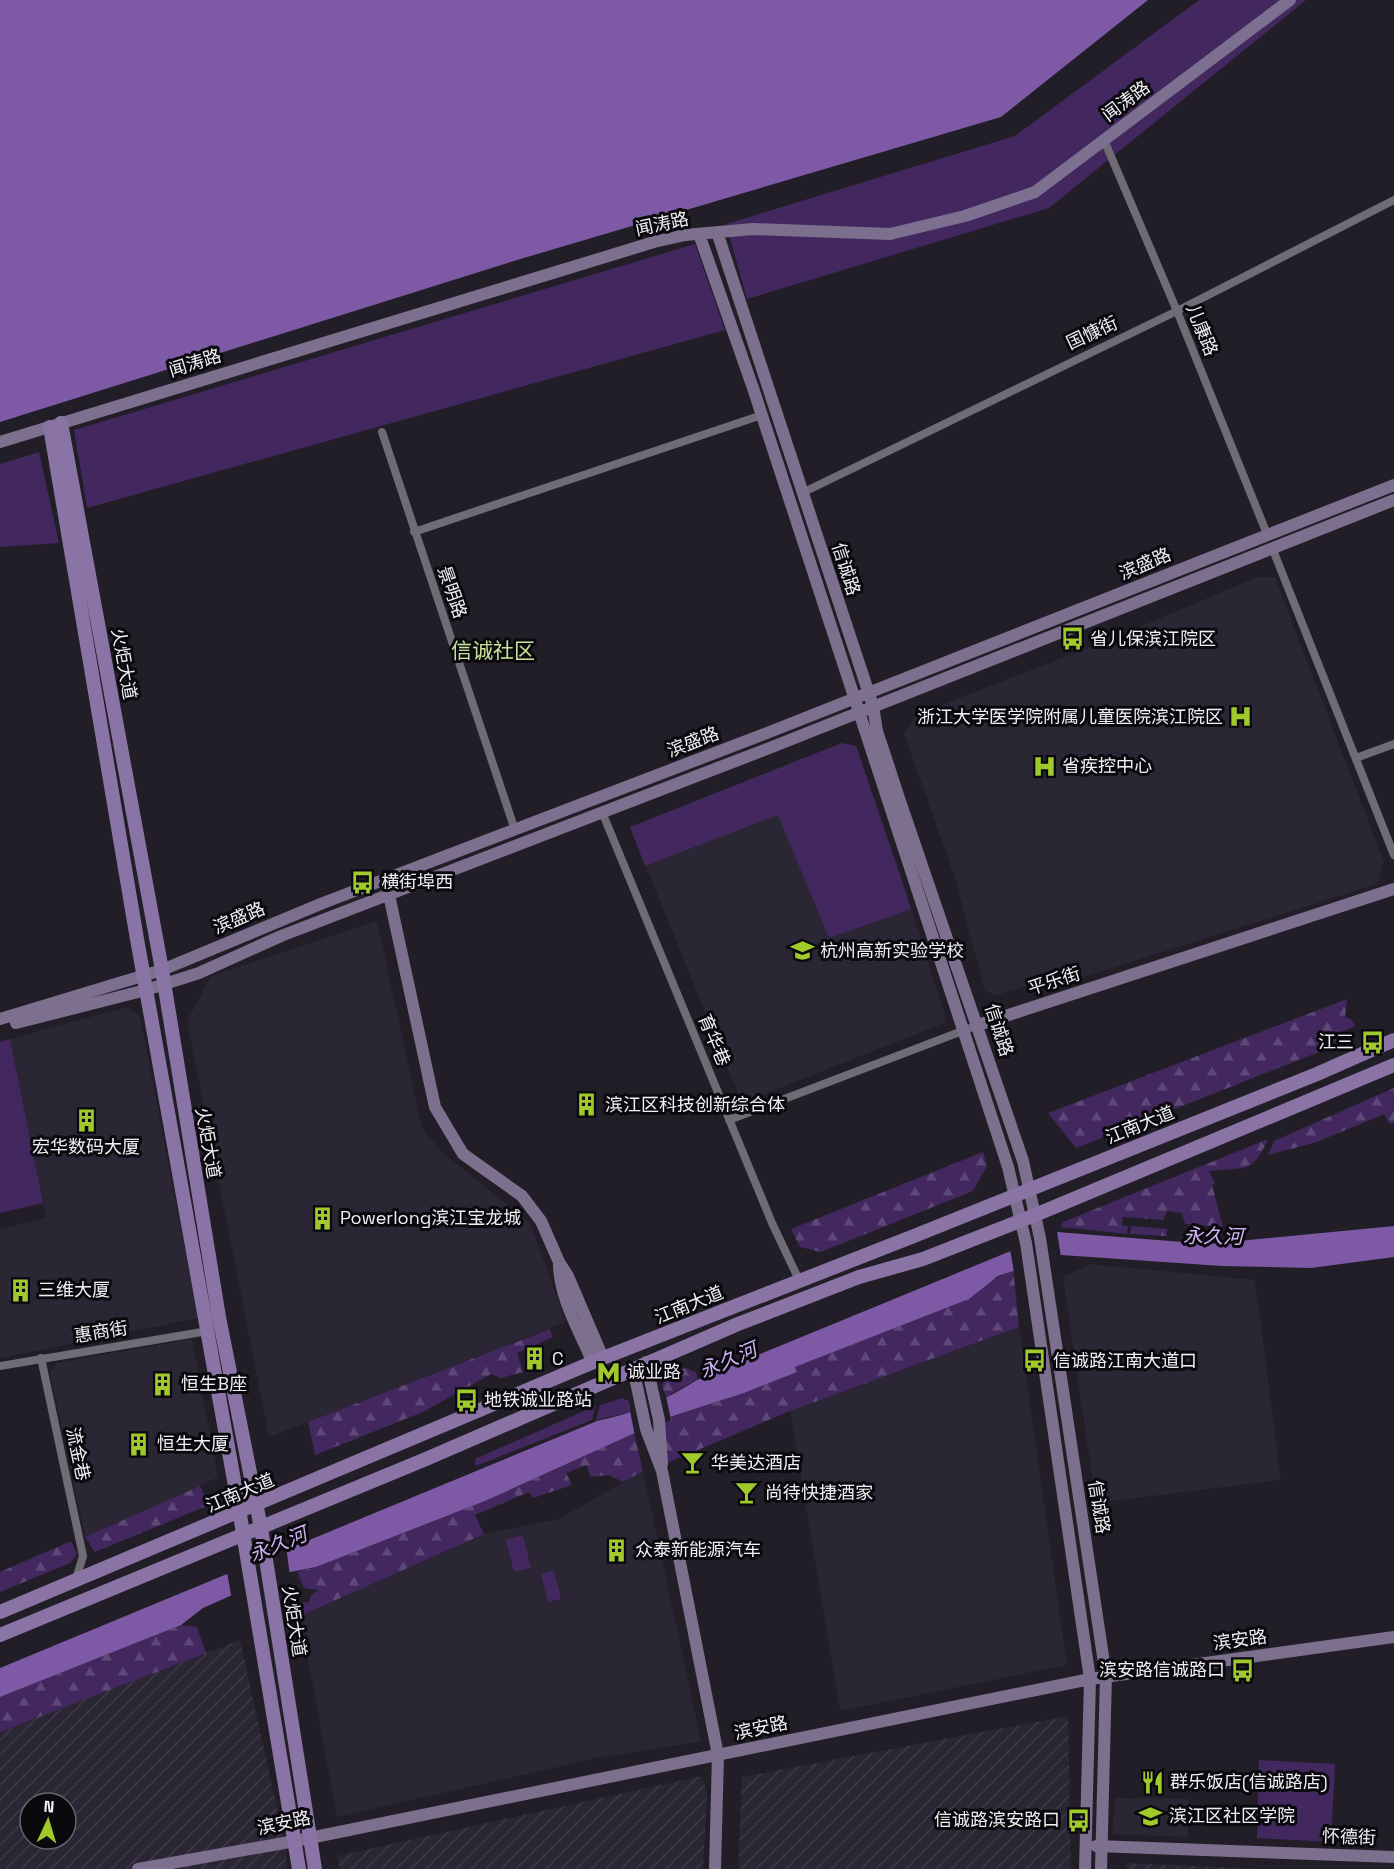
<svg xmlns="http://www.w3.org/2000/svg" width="1394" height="1869" viewBox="0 0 1394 1869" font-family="'Space Grotesk','Noto Sans SC',sans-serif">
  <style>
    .built { fill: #2b2634 }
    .industrial { fill: url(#industrial-furrows); fill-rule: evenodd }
    .green { fill: #42285f }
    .forest { fill: url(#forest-firs) }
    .water { fill: #7e5aa6 }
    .pier { fill: #211e27 }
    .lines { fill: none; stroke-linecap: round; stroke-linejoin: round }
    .street { stroke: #706c76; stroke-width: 8 }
    .secondary { stroke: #7d708e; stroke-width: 12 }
    .primary { stroke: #8a74a6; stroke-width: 14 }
    .labels { text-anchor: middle; stroke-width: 6; stroke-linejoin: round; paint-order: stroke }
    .street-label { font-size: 18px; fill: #f1eff5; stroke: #0a090d }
    .poi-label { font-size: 18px; fill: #f1eff5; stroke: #0a090d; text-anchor: start }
    .water-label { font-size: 20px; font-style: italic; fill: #ceb3f1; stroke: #0a090d }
    .quarter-label { font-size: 21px; fill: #c9e299; stroke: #0a090d }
  </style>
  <defs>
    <pattern id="industrial-furrows" width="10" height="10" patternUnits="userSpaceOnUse" patternTransform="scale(1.5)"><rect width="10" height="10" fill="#2b2634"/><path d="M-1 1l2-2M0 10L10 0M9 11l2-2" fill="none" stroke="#403b48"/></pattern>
    <pattern id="forest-firs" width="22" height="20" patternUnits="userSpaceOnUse" patternTransform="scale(1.5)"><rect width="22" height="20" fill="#42285f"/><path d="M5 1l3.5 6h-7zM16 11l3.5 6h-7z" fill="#5e4877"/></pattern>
  </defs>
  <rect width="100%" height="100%" fill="#211e27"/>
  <path class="built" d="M 1257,577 L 1275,578 L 1384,862 L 1377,884 L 1055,986 L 1046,980 L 997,995 L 985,991 L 955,878 L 904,733 L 916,715 L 1121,635 Z
    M 842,743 L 856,746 L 899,869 L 947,1022 L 742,1103 L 630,827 Z
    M 377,921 L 422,1128 L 441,1151 L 530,1223 L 566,1322 L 269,1437 L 187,1021 L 211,976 Z
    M 127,1007 L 140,1016 L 198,1318 L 0,1358 L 0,1229 L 46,1218 L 10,1039 Z
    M 1090,1264 L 1255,1280 L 1281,1480 L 1096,1503 L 1063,1277 Z
    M 1019,1327 L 1067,1665 L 840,1711 L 790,1411 Z
    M 192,1339 L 218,1477 L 165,1503 L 85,1537 L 50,1373 L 56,1363 Z
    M 643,1471 L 701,1741 L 597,1758 L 337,1817 L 300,1616 L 484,1534 L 559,1519 Z
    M 1115,1798 L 1189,1799 L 1188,1837 L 1112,1834 Z"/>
  <path class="industrial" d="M 240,1640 L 286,1849 L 287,1869 L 0,1869 L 0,1732 ZM 30,1803 L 66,1803 L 66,1839 L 30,1839 Z
    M 1068,1716 L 1071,1869 L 738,1869 L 742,1777 Z
    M 702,1776 L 707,1793 L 703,1869 L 340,1869 L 337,1856 Z
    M 1126,1863 L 1257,1869 L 1126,1869 Z"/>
  <path class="green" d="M 1199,0 L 1306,0 L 1049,208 L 747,299 L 726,224 L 1015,136 Z
    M 695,244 L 725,330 L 87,508 L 74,430 Z
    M 39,452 L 59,543 L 0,547 L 0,464 Z
    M 842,743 L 856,746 L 911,909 L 829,938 L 778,815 L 645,866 L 630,827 Z
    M 10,1039 L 43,1203 L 0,1213 L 0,1042 Z
    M 622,1398 L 629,1401 L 631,1412 L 596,1420 L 600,1405 Z
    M 595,1406 L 592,1420 L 476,1466 L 475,1459 Z
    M 523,1535 L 531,1568 L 514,1572 L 506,1540 Z
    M 554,1571 L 561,1599 L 548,1602 L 541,1574 Z
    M 1259,1760 L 1335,1764 L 1331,1842 L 1257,1838 Z"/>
  <path class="forest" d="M 1347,999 L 1345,1017 L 1351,1019 L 1355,1026 L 1336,1034 L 1336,1041 L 1319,1052 L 1076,1148 L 1048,1113 Z
    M 1394,1088 L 1394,1123 L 1390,1124 L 1384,1114 L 1317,1142 L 1268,1155 L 1274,1141 Z
    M 1268,1139 C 1252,1175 1244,1167 1209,1171 L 1215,1183 L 1212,1185 L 1223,1227 L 1185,1224 L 1182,1213 L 1167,1211 L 1163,1220 L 1123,1217 L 1122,1225 L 1128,1226 L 1127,1234 L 1061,1227 L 1063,1222 Z
    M 983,1152 L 987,1166 L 973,1191 L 821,1252 L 800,1247 L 791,1229 Z
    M 1131,1226 L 1167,1229 L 1167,1236 L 1130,1234 Z
    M 1013,1269 L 1019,1327 L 790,1411 L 665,1464 L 662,1420 L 744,1393 L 797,1371 L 795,1367 L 969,1299 L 983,1286 Z
    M 550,1329 L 553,1337 L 517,1353 L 523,1372 L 501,1378 L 491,1374 L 423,1412 L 315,1455 L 308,1422 Z
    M 685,1368 L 696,1372 L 698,1379 L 666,1397 L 662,1386 L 665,1376 Z
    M 634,1433 L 643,1471 L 623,1482 L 609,1475 L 590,1477 L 587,1465 L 566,1473 L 572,1485 L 533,1498 L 529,1492 L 475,1515 L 484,1534 L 300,1616 L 298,1603 L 309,1602 L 311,1595 L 319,1590 L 304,1588 L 297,1572 L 316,1567 L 485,1501 Z
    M 200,1486 L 209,1505 L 95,1552 L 85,1537 Z
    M 71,1541 L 77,1554 L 70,1563 L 0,1592 L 0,1572 Z
    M 181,1625 L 197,1627 L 206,1653 L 0,1732 L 0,1697 Z"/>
  <path class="water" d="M 0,0 L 1148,0 L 1001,117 L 517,260 L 0,422 Z
    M 1394,1226 L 1394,1257 L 1311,1268 L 1222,1266 L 1061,1255 L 998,1276 L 969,1299 L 795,1367 L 797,1372 L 744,1393 L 670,1417 L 485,1501 L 316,1567 L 280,1574 L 203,1608 L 181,1625 L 0,1697 L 0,1668 L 597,1421 C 634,1413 664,1401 697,1380 L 1057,1232 L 1207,1244 Z"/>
  <path class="pier" d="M 1057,1231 L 1061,1257 L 1014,1272 L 1010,1249 Z
    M 666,1396 L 671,1420 L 635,1436 L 630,1411 Z
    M 286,1546 L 290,1576 L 281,1577 L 232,1600 L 227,1572 Z"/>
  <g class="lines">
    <path class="street" d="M 1104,140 L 1177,311 L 1267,534
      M 382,432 L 515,830
      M 802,493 L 1177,311 L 1394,200
      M 414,532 L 762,415
      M 1273,550 L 1394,855
      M 1356,758 L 1394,744
      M 602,812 L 772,1223 L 799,1280
      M 729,1120 L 978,1025
      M 41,1358 L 83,1556 L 76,1579
      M 0,1366 L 208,1331"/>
    <path class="secondary" d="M 717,232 L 873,706 L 877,731 L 900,801 L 1023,1161 L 1040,1238 L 1106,1676 L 1101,1869
      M 699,234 L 753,388 L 1008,1167 L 1026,1243 L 1090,1679 L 1085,1869
      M 0,442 L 654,242 L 685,235 L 753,229 L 890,234 L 965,216 L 1035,192 L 1290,0
      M 389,895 L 435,1107 L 463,1154 L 522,1196 L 541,1221 L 559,1262 L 568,1276 L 603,1358
      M 0,1019 L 162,970 L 323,903 L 767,733 L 1394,485
      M 16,1023 L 146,990 L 199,973 L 281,936 L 772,747 L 1394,500
      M 978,1025 L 1394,889
      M 559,1264 C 559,1297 580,1332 593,1363
      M 646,1362 L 659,1420 L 662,1464
      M 633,1368 L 646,1429 L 662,1471 L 718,1755 L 715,1869
      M 1096,1846 L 1394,1857
      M 138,1869 L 295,1841 L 1090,1679 L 1394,1637"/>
    <path class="primary" d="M 61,423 L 162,970 L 219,1317 L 261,1528 L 315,1869
      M 50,427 L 137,939 L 237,1497 L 299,1869
      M 0,1612 L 603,1358 L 914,1236 L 1317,1074 L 1394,1040
      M 0,1635 L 426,1459 L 738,1324 L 859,1277 L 923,1259 L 1035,1215 L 1394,1065"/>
  </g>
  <defs>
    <symbol id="bus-bare" viewBox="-9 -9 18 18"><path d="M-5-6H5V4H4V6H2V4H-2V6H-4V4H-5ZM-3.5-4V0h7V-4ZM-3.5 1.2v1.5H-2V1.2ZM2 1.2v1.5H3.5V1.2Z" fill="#a0c92c" stroke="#0a090d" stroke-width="2.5" paint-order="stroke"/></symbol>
    <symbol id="hospital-bare" viewBox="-9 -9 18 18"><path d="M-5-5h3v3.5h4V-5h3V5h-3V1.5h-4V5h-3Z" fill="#a0c92c" stroke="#0a090d" stroke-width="2.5" paint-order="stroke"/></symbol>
    <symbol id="school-bare" viewBox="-9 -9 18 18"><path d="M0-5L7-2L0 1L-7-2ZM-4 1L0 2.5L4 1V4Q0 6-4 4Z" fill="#a0c92c" stroke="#0a090d" stroke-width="2.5" paint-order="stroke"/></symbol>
    <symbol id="building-bare" viewBox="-9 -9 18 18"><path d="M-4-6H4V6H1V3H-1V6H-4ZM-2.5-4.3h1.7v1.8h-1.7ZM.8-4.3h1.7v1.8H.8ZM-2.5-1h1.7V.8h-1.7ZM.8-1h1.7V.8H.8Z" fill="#a0c92c" stroke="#0a090d" stroke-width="2.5" paint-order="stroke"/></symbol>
    <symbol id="metro-bare" viewBox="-9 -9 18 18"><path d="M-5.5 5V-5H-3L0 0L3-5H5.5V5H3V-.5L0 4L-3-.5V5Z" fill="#a0c92c" stroke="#0a090d" stroke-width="2.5" paint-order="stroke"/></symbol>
    <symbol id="bar-bare" viewBox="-9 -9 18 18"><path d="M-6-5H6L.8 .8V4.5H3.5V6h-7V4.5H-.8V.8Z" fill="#a0c92c" stroke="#0a090d" stroke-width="2.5" paint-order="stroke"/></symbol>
    <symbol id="restaurant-bare" viewBox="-9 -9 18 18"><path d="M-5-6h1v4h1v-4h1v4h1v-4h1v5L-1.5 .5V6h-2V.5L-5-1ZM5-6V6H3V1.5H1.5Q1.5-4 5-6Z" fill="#a0c92c" stroke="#0a090d" stroke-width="2.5" paint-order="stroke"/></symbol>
    <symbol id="university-bare" viewBox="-9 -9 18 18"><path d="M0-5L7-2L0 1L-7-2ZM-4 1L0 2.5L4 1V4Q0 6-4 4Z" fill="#a0c92c" stroke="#0a090d" stroke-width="2.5" paint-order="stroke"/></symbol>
  </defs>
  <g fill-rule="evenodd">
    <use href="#bus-bare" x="1056" y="622" width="33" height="33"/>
    <use href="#hospital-bare" x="1224" y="700" width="33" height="33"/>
    <use href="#hospital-bare" x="1028" y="750" width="33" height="33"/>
    <use href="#bus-bare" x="346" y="866" width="33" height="33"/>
    <use href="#school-bare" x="786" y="934" width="33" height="33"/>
    <use href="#bus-bare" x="1356" y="1026" width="33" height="33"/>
    <use href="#building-bare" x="570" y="1088" width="33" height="33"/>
    <use href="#building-bare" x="70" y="1104" width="33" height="33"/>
    <use href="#building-bare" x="306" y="1202" width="33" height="33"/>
    <use href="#building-bare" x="4" y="1274" width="33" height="33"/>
    <use href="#building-bare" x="518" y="1342" width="33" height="33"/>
    <use href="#bus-bare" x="1018" y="1344" width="33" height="33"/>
    <use href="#metro-bare" x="592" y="1356" width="33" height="33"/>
    <use href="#building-bare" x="146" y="1368" width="33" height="33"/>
    <use href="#bus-bare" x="450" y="1384" width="33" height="33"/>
    <use href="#building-bare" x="122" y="1428" width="33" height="33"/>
    <use href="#bar-bare" x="676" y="1446" width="33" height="33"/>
    <use href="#bar-bare" x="730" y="1476" width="33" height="33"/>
    <use href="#building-bare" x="600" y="1534" width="33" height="33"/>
    <use href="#bus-bare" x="1226" y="1654" width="33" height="33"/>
    <use href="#restaurant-bare" x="1136" y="1766" width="33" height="33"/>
    <use href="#university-bare" x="1134" y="1800" width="33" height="33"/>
    <use href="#bus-bare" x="1062" y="1804" width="33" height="33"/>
  </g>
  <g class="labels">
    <g class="street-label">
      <text transform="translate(1126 101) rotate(-37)" y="6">闻涛路</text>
      <text transform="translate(662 224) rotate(-12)" y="6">闻涛路</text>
      <text transform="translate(1202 330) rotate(68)" y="6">儿康路</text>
      <text transform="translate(1092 333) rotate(-25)" y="6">国慷街</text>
      <text transform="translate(195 363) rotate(-17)" y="6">闻涛路</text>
      <text transform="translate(1145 564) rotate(-23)" y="6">滨盛路</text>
      <text transform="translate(846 569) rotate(72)" y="6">信诚路</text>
      <text transform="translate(452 592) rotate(71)" y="6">景明路</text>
      <text transform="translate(124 664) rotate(80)" y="6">火炬大道</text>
      <text transform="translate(693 742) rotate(-21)" y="6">滨盛路</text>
      <text transform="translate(239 918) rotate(-23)" y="6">滨盛路</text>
      <text transform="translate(1054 981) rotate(-18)" y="6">平乐街</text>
      <text transform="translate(999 1030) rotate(72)" y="6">信诚路</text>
      <text transform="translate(714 1040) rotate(67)" y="6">育华巷</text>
      <text transform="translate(1140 1125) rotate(-22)" y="6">江南大道</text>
      <text transform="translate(208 1143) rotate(80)" y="6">火炬大道</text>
      <text transform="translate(689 1305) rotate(-22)" y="6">江南大道</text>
      <text transform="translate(101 1332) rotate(-9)" y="6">惠商街</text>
      <text transform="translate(78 1454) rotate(78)" y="6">流金巷</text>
      <text transform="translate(240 1493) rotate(-23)" y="6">江南大道</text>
      <text transform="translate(1099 1507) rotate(81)" y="6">信诚路</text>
      <text transform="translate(294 1621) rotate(81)" y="6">火炬大道</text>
      <text transform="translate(1240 1640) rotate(-8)" y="6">滨安路</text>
      <text transform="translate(761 1728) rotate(-12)" y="6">滨安路</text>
      <text transform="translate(284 1823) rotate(-12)" y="6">滨安路</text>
      <text transform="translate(1349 1837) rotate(2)" y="6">怀德街</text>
    </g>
    <g class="poi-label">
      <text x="1090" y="645">省儿保滨江院区</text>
      <text x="1223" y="723" text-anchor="end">浙江大学医学院附属儿童医院滨江院区</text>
      <text x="1062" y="772">省疾控中心</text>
      <text x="381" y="888">横街埠西</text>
      <text x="820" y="957">杭州高新实验学校</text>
      <text x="1354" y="1048" text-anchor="end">江三</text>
      <text x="605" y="1111">滨江区科技创新综合体</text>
      <text x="86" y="1153" text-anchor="middle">宏华数码大厦</text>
      <text x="340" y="1224">Powerlong滨江宝龙城</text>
      <text x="38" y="1296">三维大厦</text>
      <text x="552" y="1365">C</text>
      <text x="1053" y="1367">信诚路江南大道口</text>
      <text x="627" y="1378">诚业路</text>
      <text x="181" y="1390">恒生B座</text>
      <text x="484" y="1406">地铁诚业路站</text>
      <text x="157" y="1450">恒生大厦</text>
      <text x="711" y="1469">华美达酒店</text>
      <text x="765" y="1499">尚待快捷酒家</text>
      <text x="635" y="1556">众泰新能源汽车</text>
      <text x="1225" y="1676" text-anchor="end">滨安路信诚路口</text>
      <text x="1170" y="1788">群乐饭店(信诚路店)</text>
      <text x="1169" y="1822">滨江区社区学院</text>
      <text x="1060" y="1826" text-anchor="end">信诚路滨安路口</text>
    </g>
    <g class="water-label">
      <text transform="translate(1213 1236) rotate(1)" y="7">永久河</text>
      <text transform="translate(728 1360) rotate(-23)" y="7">永久河</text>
      <text transform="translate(278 1544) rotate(-22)" y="7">永久河</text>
    </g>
    <g class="quarter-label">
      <text x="493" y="658">信诚社区</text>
    </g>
  </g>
  <g transform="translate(48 1821) rotate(4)"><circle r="28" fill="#0a090d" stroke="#66656a" stroke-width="1.5"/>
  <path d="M0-4.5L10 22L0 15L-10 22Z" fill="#a0c92c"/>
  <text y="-9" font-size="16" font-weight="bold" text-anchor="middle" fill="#f1eff5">N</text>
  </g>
</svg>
